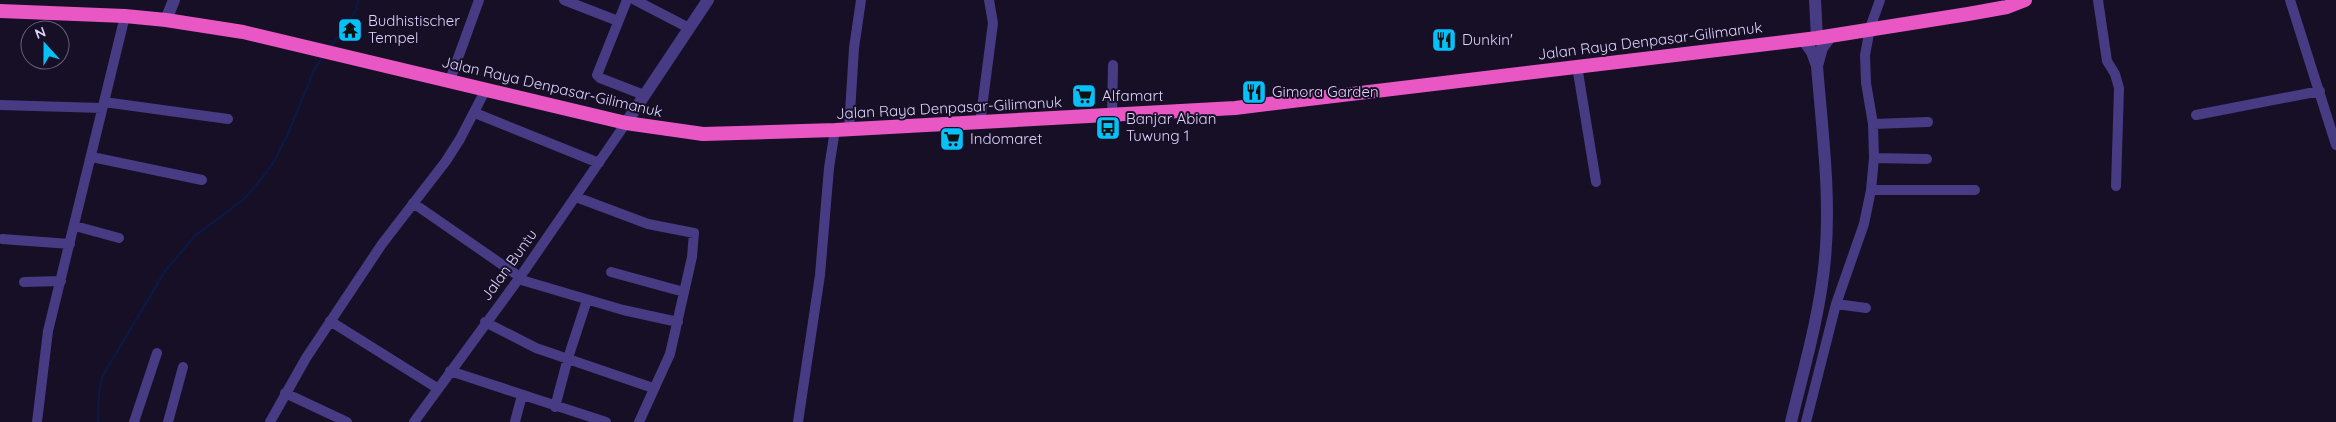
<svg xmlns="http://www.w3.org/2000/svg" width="2336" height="422" viewBox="0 0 2336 422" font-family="Quicksand,sans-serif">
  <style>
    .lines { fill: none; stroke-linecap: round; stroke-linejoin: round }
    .stream { stroke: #0b1842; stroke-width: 2.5 }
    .minor { stroke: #473b83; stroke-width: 10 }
    .tertiary { stroke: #473b83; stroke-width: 12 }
    .trunk { stroke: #e857c4; stroke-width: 14 }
    .labels { text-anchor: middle; stroke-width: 4; stroke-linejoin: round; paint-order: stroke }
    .poi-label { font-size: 15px; fill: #ded4fe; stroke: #160f25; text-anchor: start }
    .street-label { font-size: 15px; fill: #ded4fe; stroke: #160f25 }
  </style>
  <rect width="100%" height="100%" fill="#160f25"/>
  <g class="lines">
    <path class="stream" d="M 330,48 L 356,10 L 358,0
      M 98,422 L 99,392 L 102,377 L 165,271 L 195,236 L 244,199 L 255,187 L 273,163 L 287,136 L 314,70 L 324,56"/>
    <path class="minor" d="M 564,0 L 618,21
      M 627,0 L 597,75 L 600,78 L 644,95
      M 635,0 L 689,28
      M 2098,0 L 2107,61 L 2115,74 L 2119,88 L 2116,186
      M 2290,0 L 2336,145
      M 1577,66 L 1596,182
      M 450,80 L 479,0
      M 104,102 L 228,119
      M 0,105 L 102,108
      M 475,113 L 599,163
      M 2196,115 L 2320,91
      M 1112,116 L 1113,65
      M 980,123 L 993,23 L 989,0
      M 1873,124 L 1928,122
      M 849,129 L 854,48 L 861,0
      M 92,157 L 202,180
      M 1874,158 L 1927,159
      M 1871,190 L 1975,190
      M 576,197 L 648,224 L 694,233 L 692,257 L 670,354 L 639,422
      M 413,203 L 520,277
      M 75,226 L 119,238
      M 2,239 L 70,244
      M 611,272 L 684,292
      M 518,279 L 623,310 L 678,322
      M 24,282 L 61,281
      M 1836,304 L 1866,308
      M 330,321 L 437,388
      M 485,322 L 536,348 L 653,388
      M 450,371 L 606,422
      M 285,393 L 347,422
      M 555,407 L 568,358 L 587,300
      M 37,422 L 48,331 L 125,16
      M 134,422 L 157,353
      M 168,422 L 183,367
      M 270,422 L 306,358 L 382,244 L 446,161 L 460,139 L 486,89
      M 414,422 L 520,277 L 626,123
      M 515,422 L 522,395
      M 798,422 L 820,275 L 829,168 L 835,130
      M 1806,422 L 1836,304 L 1864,224 L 1871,190 L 1874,158 L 1873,124 L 1866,83 L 1865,55 L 1870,28 L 1880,0"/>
    <path class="tertiary" d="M 1815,0 L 1817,38
      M 166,20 L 174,0
      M 1817,66 L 1822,48 L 1831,36
      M 626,123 L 708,0
      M 1791,422 C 1804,368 1820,314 1825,259 C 1831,195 1822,130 1817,66 L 1812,52 L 1803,39"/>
    <path class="trunk" d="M 0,11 L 125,16 L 166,20 L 243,32 L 626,123 L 703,134 L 835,130 L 1235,108 L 1817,38 L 1968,14 L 2007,7 L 2025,0"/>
  </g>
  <defs>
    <symbol id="temple-square" viewBox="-11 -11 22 22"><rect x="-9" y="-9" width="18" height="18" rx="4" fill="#05c0f9" stroke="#160f25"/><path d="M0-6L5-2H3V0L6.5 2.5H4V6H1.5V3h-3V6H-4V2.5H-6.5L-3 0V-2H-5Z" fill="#111"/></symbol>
    <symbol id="restaurant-square" viewBox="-11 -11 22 22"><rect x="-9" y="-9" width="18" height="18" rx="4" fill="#05c0f9" stroke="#160f25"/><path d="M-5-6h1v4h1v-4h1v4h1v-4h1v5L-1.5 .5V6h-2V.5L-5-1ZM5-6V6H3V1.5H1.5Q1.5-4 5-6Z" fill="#111"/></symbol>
    <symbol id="supermarket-square" viewBox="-11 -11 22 22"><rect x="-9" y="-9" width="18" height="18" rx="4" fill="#05c0f9" stroke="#160f25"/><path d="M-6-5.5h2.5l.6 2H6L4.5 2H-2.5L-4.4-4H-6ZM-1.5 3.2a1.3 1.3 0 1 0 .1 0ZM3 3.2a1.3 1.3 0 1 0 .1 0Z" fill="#111"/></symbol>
    <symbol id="bus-square" viewBox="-11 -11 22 22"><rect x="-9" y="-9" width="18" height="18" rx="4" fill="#05c0f9" stroke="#160f25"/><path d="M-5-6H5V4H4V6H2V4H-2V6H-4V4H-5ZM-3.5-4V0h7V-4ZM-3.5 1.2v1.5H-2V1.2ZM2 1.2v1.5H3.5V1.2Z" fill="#111"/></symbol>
  </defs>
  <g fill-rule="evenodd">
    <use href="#temple-square" x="336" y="16" width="28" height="28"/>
    <use href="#restaurant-square" x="1430" y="26" width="28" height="28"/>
    <use href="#restaurant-square" x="1240" y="78" width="28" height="28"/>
    <use href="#supermarket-square" x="1070" y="82" width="28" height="28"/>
    <use href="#bus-square" x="1094" y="114" width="28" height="28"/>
    <use href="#supermarket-square" x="938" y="125" width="28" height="28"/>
  </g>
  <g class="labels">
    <g class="poi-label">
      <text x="368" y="26">Budhistischer<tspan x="368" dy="17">Tempel</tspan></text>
      <text x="1462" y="45">Dunkin'</text>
      <text x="1272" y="97">Gimora Garden</text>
      <text x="1102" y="101">Alfamart</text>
      <text x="1126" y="124">Banjar Abian<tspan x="1126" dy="17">Tuwung 1</tspan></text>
      <text x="970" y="144">Indomaret</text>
    </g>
    <g class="street-label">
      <text transform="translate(1650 41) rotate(-7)" y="5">Jalan Raya Denpasar-Gilimanuk</text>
      <text transform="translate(552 87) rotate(13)" y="5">Jalan Raya Denpasar-Gilimanuk</text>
      <text transform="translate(949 108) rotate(-3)" y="5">Jalan Raya Denpasar-Gilimanuk</text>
      <text transform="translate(509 265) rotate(-54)" y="5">Jalan Buntu</text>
    </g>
  </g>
  <g transform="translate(45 45) rotate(339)"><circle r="24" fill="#160f25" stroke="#665e7c"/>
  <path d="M0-4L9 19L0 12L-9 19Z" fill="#05c0f9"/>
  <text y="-8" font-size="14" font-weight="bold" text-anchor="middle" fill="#ded4fe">N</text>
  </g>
</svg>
